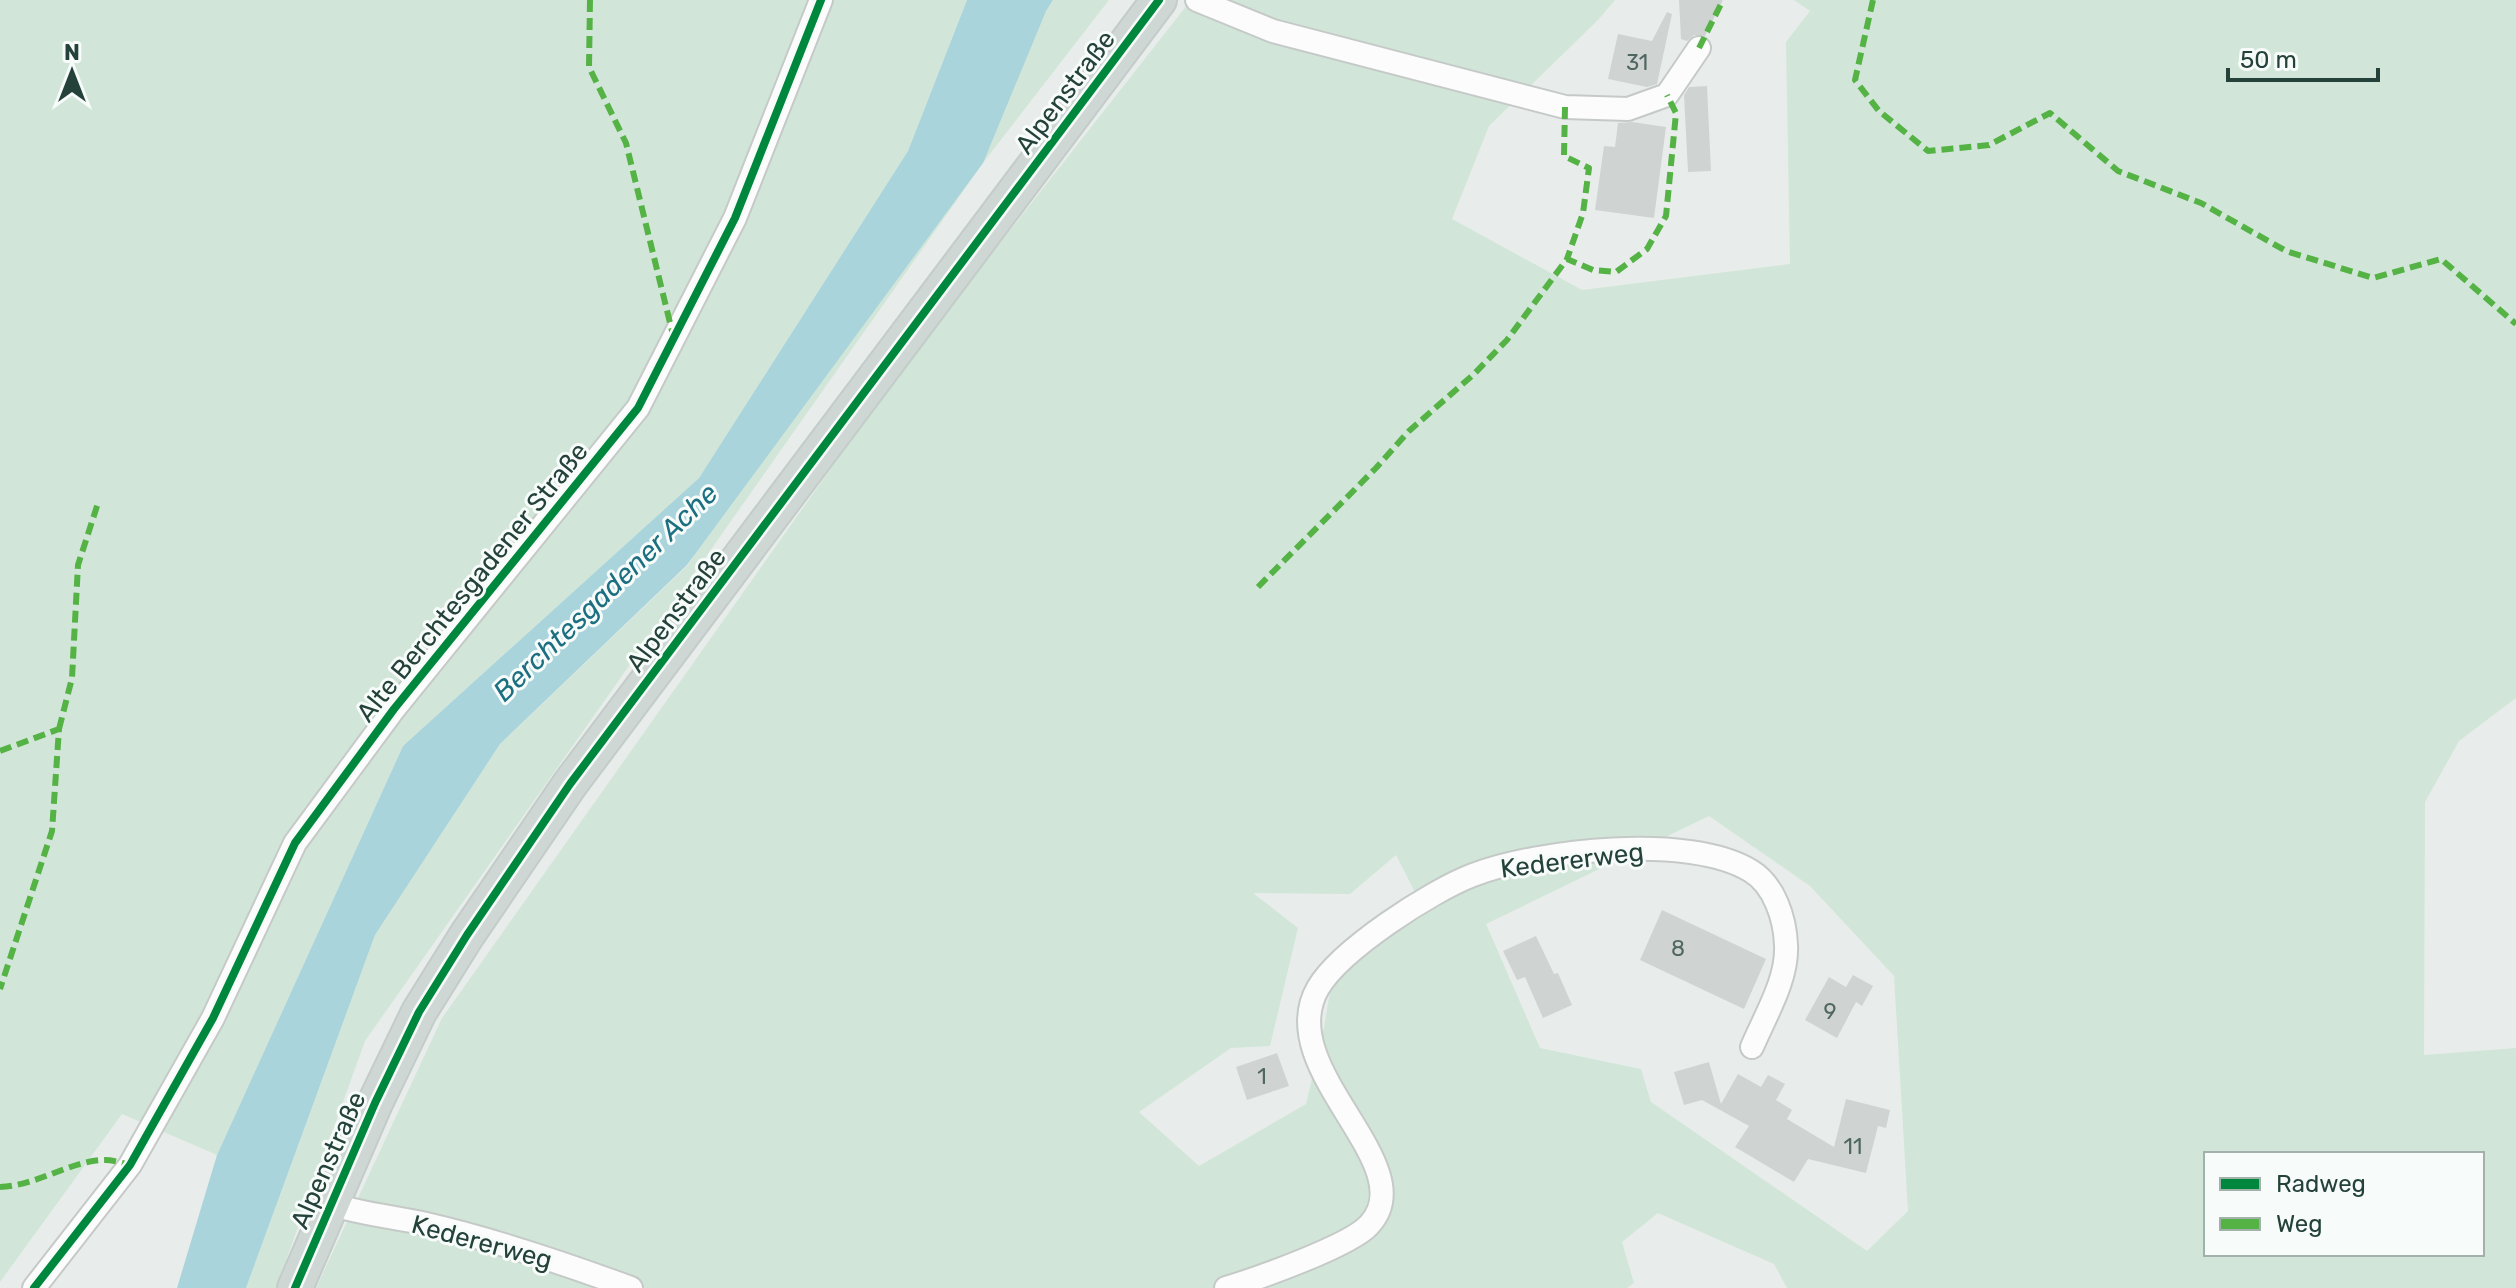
<svg xmlns="http://www.w3.org/2000/svg" width="2516" height="1288" viewBox="0 0 2516 1288" font-family="Rubik,sans-serif">
  <style>
    .green { fill: #d1e6d8; fill-rule: evenodd }
    .water { fill: #a9d4db }
    .building { fill: #cfd4d2 }
    .lines { fill: none; stroke-linecap: round; stroke-linejoin: round }
    .minor-casing { stroke: #c5cac8; stroke-width: 26 }
    .primary-casing { stroke: #c3ccc9; stroke-width: 38 }
    .minor { stroke: #fcfcfc; stroke-width: 22 }
    .primary { stroke: #cfd7d5; stroke-width: 34 }
    .quiet { stroke: #55b346; stroke-width: 6; stroke-dasharray: 12 6; stroke-linecap: butt }
    .cycleway-casing { stroke: #f7fbf9; stroke-width: 13 }
    .cycleway { stroke: #00873e; stroke-width: 8 }
    .labels { text-anchor: middle; stroke-width: 6; stroke-linejoin: round; paint-order: stroke }
    .number-label { font-size: 22px; fill: #506761 }
    .street-label { font-size: 26px; fill: #24423a; stroke: #f7fbf9 }
    .water-label { font-size: 28px; font-style: italic; fill: #1c6f80; stroke: #f7fbf9 }
  </style>
  <rect width="100%" height="100%" fill="#e8edeb"/>
  <path class="green" d="M 0,0 L 967,0 L 908,151 L 699,478 L 403,746 L 217,1155 L 122,1114 L 0,1282 Z
    M 1053,0 L 1109,0 L 983,163 L 365,1041 L 276,1288 L 246,1288 L 375,935 L 500,744 L 688,565 Z
    M 1191,0 L 1615,0 L 1598,20 L 1489,126 L 1452,219 L 1582,290 L 1790,264 L 1786,42 L 1810,11 L 1794,0 L 2516,0 L 2516,698 L 2459,741 L 2425,802 L 2424,1055 L 2516,1048 L 2516,1288 L 1787,1288 L 1774,1264 L 1658,1213 L 1622,1242 L 1634,1283 L 1627,1288 L 316,1288 L 442,1018 L 902,368 ZM 1709,816 L 1810,886 L 1894,976 L 1908,1211 L 1867,1251 L 1651,1102 L 1641,1069 L 1540,1048 L 1486,924 ZM 1396,855 L 1425,912 L 1334,968 L 1324,1027 L 1306,1104 L 1199,1166 L 1139,1112 L 1231,1048 L 1270,1046 L 1298,928 L 1253,893 L 1350,894 ZM 2206,1154 L 2482,1154 L 2482,1254 L 2206,1254 Z"/>
  <path class="water" d="M 967,0 L 1053,0 L 1046,11 L 983,163 L 687,565 L 500,744 L 375,935 L 246,1288 L 177,1288 L 217,1155 L 403,746 L 699,478 L 908,151 Z"/>
  <path class="building" d="M 1679,0 L 1723,0 L 1705,36 L 1694,35 L 1687,41 L 1681,39 Z
    M 1667,12 L 1672,14 L 1657,84 L 1647,87 L 1608,79 L 1618,34 L 1652,41 Z
    M 1707,86 L 1711,171 L 1688,172 L 1684,95 L 1689,87 Z
    M 1632,122 L 1666,127 L 1654,218 L 1595,210 L 1604,146 L 1615,147 L 1618,123 Z
    M 1662,910 L 1766,959 L 1744,1009 L 1640,960 Z
    M 1536,936 L 1554,974 L 1558,973 L 1572,1005 L 1543,1018 L 1525,977 L 1517,980 L 1503,951 Z
    M 1853,975 L 1873,986 L 1862,1006 L 1856,1002 L 1837,1038 L 1805,1020 L 1829,977 L 1846,987 Z
    M 1277,1053 L 1289,1086 L 1247,1100 L 1236,1067 Z
    M 1709,1062 L 1721,1104 L 1738,1074 L 1761,1087 L 1768,1075 L 1785,1084 L 1776,1100 L 1792,1110 L 1787,1119 L 1834,1147 L 1846,1099 L 1890,1110 L 1886,1128 L 1878,1126 L 1866,1173 L 1808,1159 L 1794,1182 L 1735,1147 L 1749,1126 L 1702,1100 L 1684,1105 L 1674,1072 Z"/>
  <g class="lines">
    <defs>
      <path id="minor" d="M 1197,0 L 1273,31 L 1565,107 L 1628,109 L 1667,95 L 1699,48
        M 330,1204 C 362,1214 394,1217 426,1224 C 496,1240 563,1263 631,1288
        M 34,1288 L 130,1165 L 213,1018 L 295,843 L 394,709 L 638,408 L 735,218 L 821,0
        M 1226,1288 C 1256,1279 1350,1246 1369,1225 C 1426,1165 1271,1069 1318,988 C 1340,950 1431,891 1473,875 C 1538,850 1690,833 1751,871 C 1774,885 1785,918 1786,945 C 1788,979 1765,1016 1752,1047"/>
      <path id="primary" d="M 295,1288 L 375,1103 L 419,1012 L 467,935 L 570,784 L 1159,0"/>
    </defs>
    <use href="#minor" class="minor-casing"/>
    <use href="#primary" class="primary-casing"/>
    <use href="#minor" class="minor"/>
    <use href="#primary" class="primary"/>
    <path class="quiet" d="M 590,0 L 589,67 L 626,143 L 673,335
      M 1873,0 L 1855,80 L 1879,111 L 1928,151 L 1989,145 L 2050,113 L 2118,171 L 2201,203 L 2286,251 L 2373,278 L 2441,259 L 2516,324
      M 1699,48 L 1723,0
      M 1565,107 L 1564,156 L 1589,168 L 1583,213 L 1567,259
      M 1258,587 L 1376,468 L 1409,431 L 1474,374 L 1507,340 L 1567,259 L 1593,270 L 1616,272 L 1647,249 L 1666,216 L 1676,113 L 1667,95
      M 59,729 L 72,678 L 78,565 L 98,503
      M 0,751 L 59,729 L 52,831 L 0,989
      M 0,1187 C 36,1186 72,1160 105,1160 C 113,1160 122,1163 130,1165"/>
    <defs>
      <path id="cycleway" d="M 34,1288 L 130,1165 L 213,1018 L 295,843 L 394,709 L 638,408 L 735,218 L 821,0
        M 295,1288 L 375,1103 L 419,1012 L 467,935 L 570,784 L 1159,0"/>
    </defs>
    <use href="#cycleway" class="cycleway-casing"/>
    <use href="#cycleway" class="cycleway"/>
  </g>
  <g class="labels">
    <g class="number-label">
      <text x="1637" y="70">31</text>
      <text x="1678" y="956">8</text>
      <text x="1830" y="1019">9</text>
      <text x="1262" y="1084">1</text>
      <text x="1853" y="1154">11</text>
    </g>
    <g class="street-label">
      <text transform="translate(1065 92) rotate(-53)" y="9">Alpenstraße</text>
      <text transform="translate(472 582) rotate(-51)" y="9">Alte Berchtesgadener Straße</text>
      <text transform="translate(676 610) rotate(-53)" y="9">Alpenstraße</text>
      <text transform="translate(1572 860) rotate(-7)" y="9">Kedererweg</text>
      <text transform="translate(328 1160) rotate(-66)" y="9">Alpenstraße</text>
      <text transform="translate(482 1242) rotate(15)" y="9">Kedererweg</text>
    </g>
    <g class="water-label">
      <text transform="translate(605 592) rotate(-44)" y="10">Berchtesgadener Ache</text>
    </g>
  </g>
  <rect x="2204" y="1152" width="280" height="104" fill="#f7fbf9" stroke="#a3b1ad" stroke-width="2"/>
  <rect x="2220" y="1178" width="40" height="12" fill="#00873e" stroke="#a3b1ad" stroke-width="2"/>
  <text x="2276" y="1192" font-size="24" fill="#24423a">Radweg</text>
  <rect x="2220" y="1218" width="40" height="12" fill="#55b346" stroke="#a3b1ad" stroke-width="2"/>
  <text x="2276" y="1232" font-size="24" fill="#24423a">Weg</text>
  <g transform="translate(72 72)" stroke="#f7fbf9" stroke-width="6" paint-order="stroke">
  <path d="M0-6L14 30L0 20L-14 30Z" fill="#24423a"/>
  <text y="-12" font-size="22" font-weight="bold" text-anchor="middle" fill="#24423a">N</text>
  </g>
  <path d="M2228 68v12h150v-12" fill="none" stroke="#24423a" stroke-width="4"/>
  <text x="2240" y="68" font-size="24" fill="#24423a" stroke="#f7fbf9" stroke-width="6" paint-order="stroke">50 m</text>
</svg>
